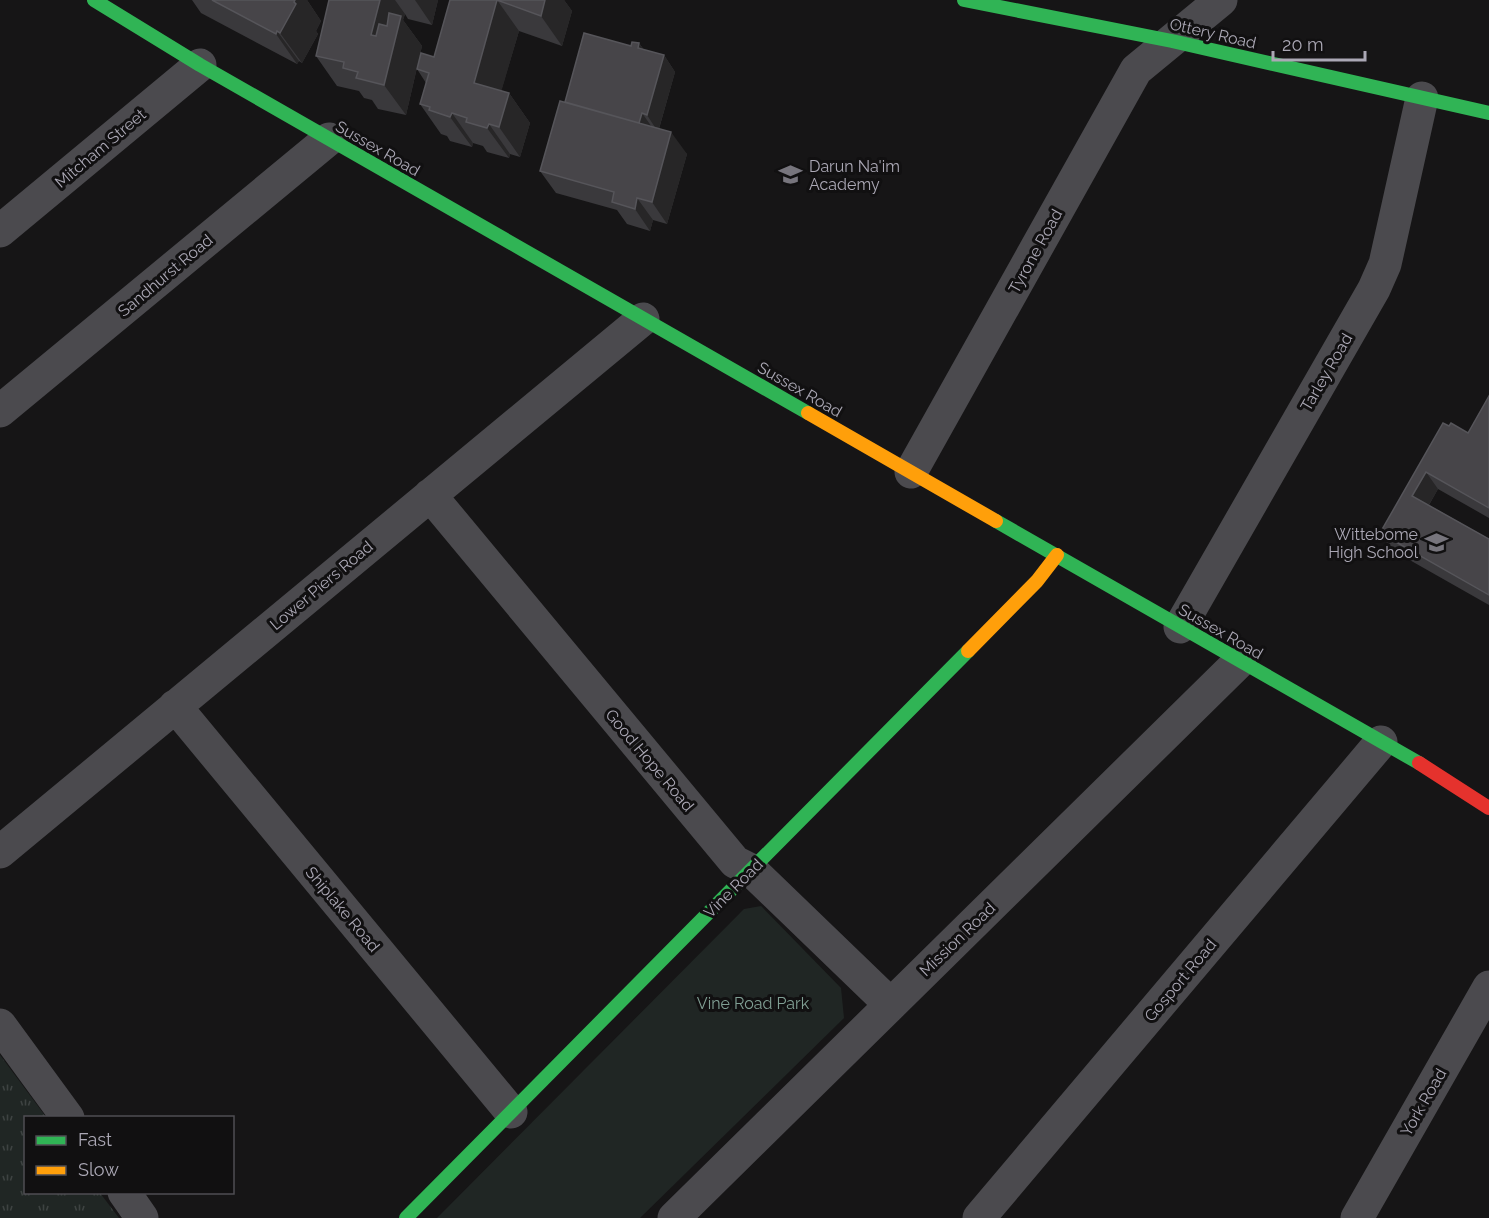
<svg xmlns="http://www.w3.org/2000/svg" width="1489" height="1218" viewBox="0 0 1489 1218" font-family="Raleway,sans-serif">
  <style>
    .grass { fill: url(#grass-tufts) }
    .green { fill: #202624 }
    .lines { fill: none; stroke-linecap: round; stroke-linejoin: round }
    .street { stroke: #4b4a4e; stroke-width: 33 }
    .fast { stroke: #30b455; stroke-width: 14 }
    .slow { stroke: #ff9f0a; stroke-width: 14 }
    .jam { stroke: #e5322d; stroke-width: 14 }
    .wall { fill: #3a393c }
    .shaded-wall { fill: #272627 }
    .building { fill: #474549; stroke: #56555a; stroke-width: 1.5 }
    .labels { text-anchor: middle; stroke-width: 6; stroke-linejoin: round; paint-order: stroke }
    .street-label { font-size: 16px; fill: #aba8b5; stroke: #111011 }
    .poi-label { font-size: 16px; fill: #aba8b5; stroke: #111011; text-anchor: start }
    .park-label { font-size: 16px; fill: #809f94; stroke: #111011 }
  </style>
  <defs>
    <pattern id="grass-tufts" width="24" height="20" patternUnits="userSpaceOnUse" patternTransform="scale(1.5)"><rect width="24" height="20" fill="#202624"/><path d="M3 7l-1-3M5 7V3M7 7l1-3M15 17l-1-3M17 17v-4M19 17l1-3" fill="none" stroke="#3e4342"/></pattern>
  </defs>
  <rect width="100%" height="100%" fill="#161516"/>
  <path class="grass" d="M 0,1055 L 46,1117 L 26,1118 L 26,1192 L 100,1193 L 119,1218 L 0,1218 Z"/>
  <path class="green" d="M 761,906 L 841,988 L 844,1018 L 640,1218 L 437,1218 L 744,909 Z"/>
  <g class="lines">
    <path class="street" d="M 0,231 L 200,65
      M 0,411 L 329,139
      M 911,472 L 1136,70 L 1221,0
      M 430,495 L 735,862 L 751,870 L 890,1004
      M 1180,627 L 1374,289 L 1385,264 L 1422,98
      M 175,706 L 511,1112
      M 0,852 L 643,319
      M 0,1025 L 68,1118
      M 124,1192 L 142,1218
      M 674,1218 L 1240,661
      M 979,1218 L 1381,742
      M 1357,1218 L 1489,987"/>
    <path class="fast" d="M 94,0 L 200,65 L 808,413
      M 964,0 L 1172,41 L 1489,113
      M 996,521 L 1419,763
      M 406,1218 L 968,651"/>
    <path class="slow" d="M 808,413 L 996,521
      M 968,651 L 1037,581 L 1057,555"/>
    <path class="jam" d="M 1419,763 L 1489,808"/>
  </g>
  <path class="wall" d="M 192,0 L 307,0 L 321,21 L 316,31 L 318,34 L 302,63 L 299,61 L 297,64 L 201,13 Z
    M 329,0 L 438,0 L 432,25 L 408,19 L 405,14 L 403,20 L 422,46 L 406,115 L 378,109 L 372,100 L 364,98 L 359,91 L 337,86 L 316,56 Z
    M 450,0 L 564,0 L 572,11 L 562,46 L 519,31 L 501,91 L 509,93 L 530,123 L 520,157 L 510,154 L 509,158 L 487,152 L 483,146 L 473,143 L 472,147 L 450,141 L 447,136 L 441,134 L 420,104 L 426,83 L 417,69 L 434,57 Z
    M 639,43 L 644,50 L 664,55 L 675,72 L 659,129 L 687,154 L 667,224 L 653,220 L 650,231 L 627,224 L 617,210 L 556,193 L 540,171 L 565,102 L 631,46 Z
    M 1489,396 L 1489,518 L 1438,489 L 1429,505 L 1489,539 L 1489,605 L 1392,550 L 1380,533 L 1449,426 L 1468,433 Z"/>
  <path class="shaded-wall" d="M 295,0 L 307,0 L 321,21 L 316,31 L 318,34 L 302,63 L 280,33 Z
    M 380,0 L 395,0 L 405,14 L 403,20 L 422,46 L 406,115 L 384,85 L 371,35 Z
    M 415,0 L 438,0 L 432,25 Z
    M 497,0 L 519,31 L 495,113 L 474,83 Z
    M 545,0 L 564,0 L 572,11 L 562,46 L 541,16 Z
    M 277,31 L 299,61 L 297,64 L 276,34 Z
    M 639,43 L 651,60 L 638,48 Z
    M 664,55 L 675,72 L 658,132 L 647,115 Z
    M 509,93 L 530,123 L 520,157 L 499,127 Z
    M 452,113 L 473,143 L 472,147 L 450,117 Z
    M 642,113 L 654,130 L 638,127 Z
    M 489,124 L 510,154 L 509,158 L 487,128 Z
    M 671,132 L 687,154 L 667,224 L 652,202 Z
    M 637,198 L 653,220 L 650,231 L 635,209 Z
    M 1426,472 L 1438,489 L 1424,513 L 1412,496 Z"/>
  <path class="building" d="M 212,0 L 295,0 L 294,2 L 296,4 L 280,33 L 277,31 L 276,34 Z
    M 329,0 L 380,0 L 371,35 L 376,36 L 379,24 L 387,26 L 389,13 L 401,16 L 384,85 L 356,78 L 358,72 L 343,68 L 344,62 L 316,56 Z
    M 450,0 L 545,0 L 541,16 L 497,0 L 474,83 L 509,93 L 499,127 L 489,124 L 487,128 L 466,122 L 467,118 L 452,113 L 450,117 L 429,110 L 430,107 L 420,104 L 429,73 L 417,69 L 421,53 L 434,57 Z
    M 584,33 L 631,46 L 632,42 L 639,43 L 638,48 L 664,55 L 647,115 L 642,113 L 639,123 L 565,102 Z
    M 560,101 L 671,132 L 652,202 L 637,198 L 635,209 L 612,202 L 614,192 L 540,171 Z
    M 1489,396 L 1489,508 L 1426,472 L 1412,496 L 1489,539 L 1489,595 L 1380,533 L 1443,423 L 1449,426 L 1451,423 L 1468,433 Z"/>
  <defs>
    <symbol id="school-bare" viewBox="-9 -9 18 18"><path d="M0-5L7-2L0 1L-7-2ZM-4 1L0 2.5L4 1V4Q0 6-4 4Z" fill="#77757d" stroke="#111011" stroke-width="2.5" paint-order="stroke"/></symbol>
  </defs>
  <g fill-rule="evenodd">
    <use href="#school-bare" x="774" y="158" width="33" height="33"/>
    <use href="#school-bare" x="1420" y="526" width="33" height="33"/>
  </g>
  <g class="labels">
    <g class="street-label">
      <text transform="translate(1213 33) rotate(13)" y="6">Ottery Road</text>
      <text transform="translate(100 148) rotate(-40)" y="6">Mitcham Street</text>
      <text transform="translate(378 148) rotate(30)" y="6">Sussex Road</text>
      <text transform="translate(1035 251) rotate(-61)" y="6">Tyrone Road</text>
      <text transform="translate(165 275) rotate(-40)" y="6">Sandhurst Road</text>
      <text transform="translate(1326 372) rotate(-60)" y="6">Tarley Road</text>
      <text transform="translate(800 389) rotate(30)" y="6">Sussex Road</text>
      <text transform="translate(321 585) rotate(-40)" y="6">Lower Piers Road</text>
      <text transform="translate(1221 631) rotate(30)" y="6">Sussex Road</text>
      <text transform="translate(650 760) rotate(50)" y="6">Good Hope Road</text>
      <text transform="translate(733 888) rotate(-45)" y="6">Vine Road</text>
      <text transform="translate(343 909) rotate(50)" y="6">Shiplake Road</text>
      <text transform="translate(957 939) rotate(-44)" y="6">Mission Road</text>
      <text transform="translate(1180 980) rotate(-50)" y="6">Gosport Road</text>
      <text transform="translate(1423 1102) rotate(-60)" y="6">York Road</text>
    </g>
    <g class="poi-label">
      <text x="809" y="172">Darun Na'im<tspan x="809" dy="18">Academy</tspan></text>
      <text x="1418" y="540" text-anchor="end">Wittebome<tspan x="1418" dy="18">High School</tspan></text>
    </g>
    <g class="park-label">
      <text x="753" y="1009">Vine Road Park</text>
    </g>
  </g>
  <rect x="24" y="1116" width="210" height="78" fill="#111011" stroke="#4f4d53" stroke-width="1.5"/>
  <rect x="36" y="1136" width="30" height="9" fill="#30b455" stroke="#4f4d53" stroke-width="1.5"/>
  <text x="78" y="1146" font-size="18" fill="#aba8b5">Fast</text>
  <rect x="36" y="1166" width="30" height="9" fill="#ff9f0a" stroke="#4f4d53" stroke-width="1.5"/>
  <text x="78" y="1176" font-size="18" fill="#aba8b5">Slow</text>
  <path d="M1273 51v9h92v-9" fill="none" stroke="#aba8b5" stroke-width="3"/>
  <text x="1282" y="51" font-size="18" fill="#aba8b5" stroke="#111011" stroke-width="4.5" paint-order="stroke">20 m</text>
</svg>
